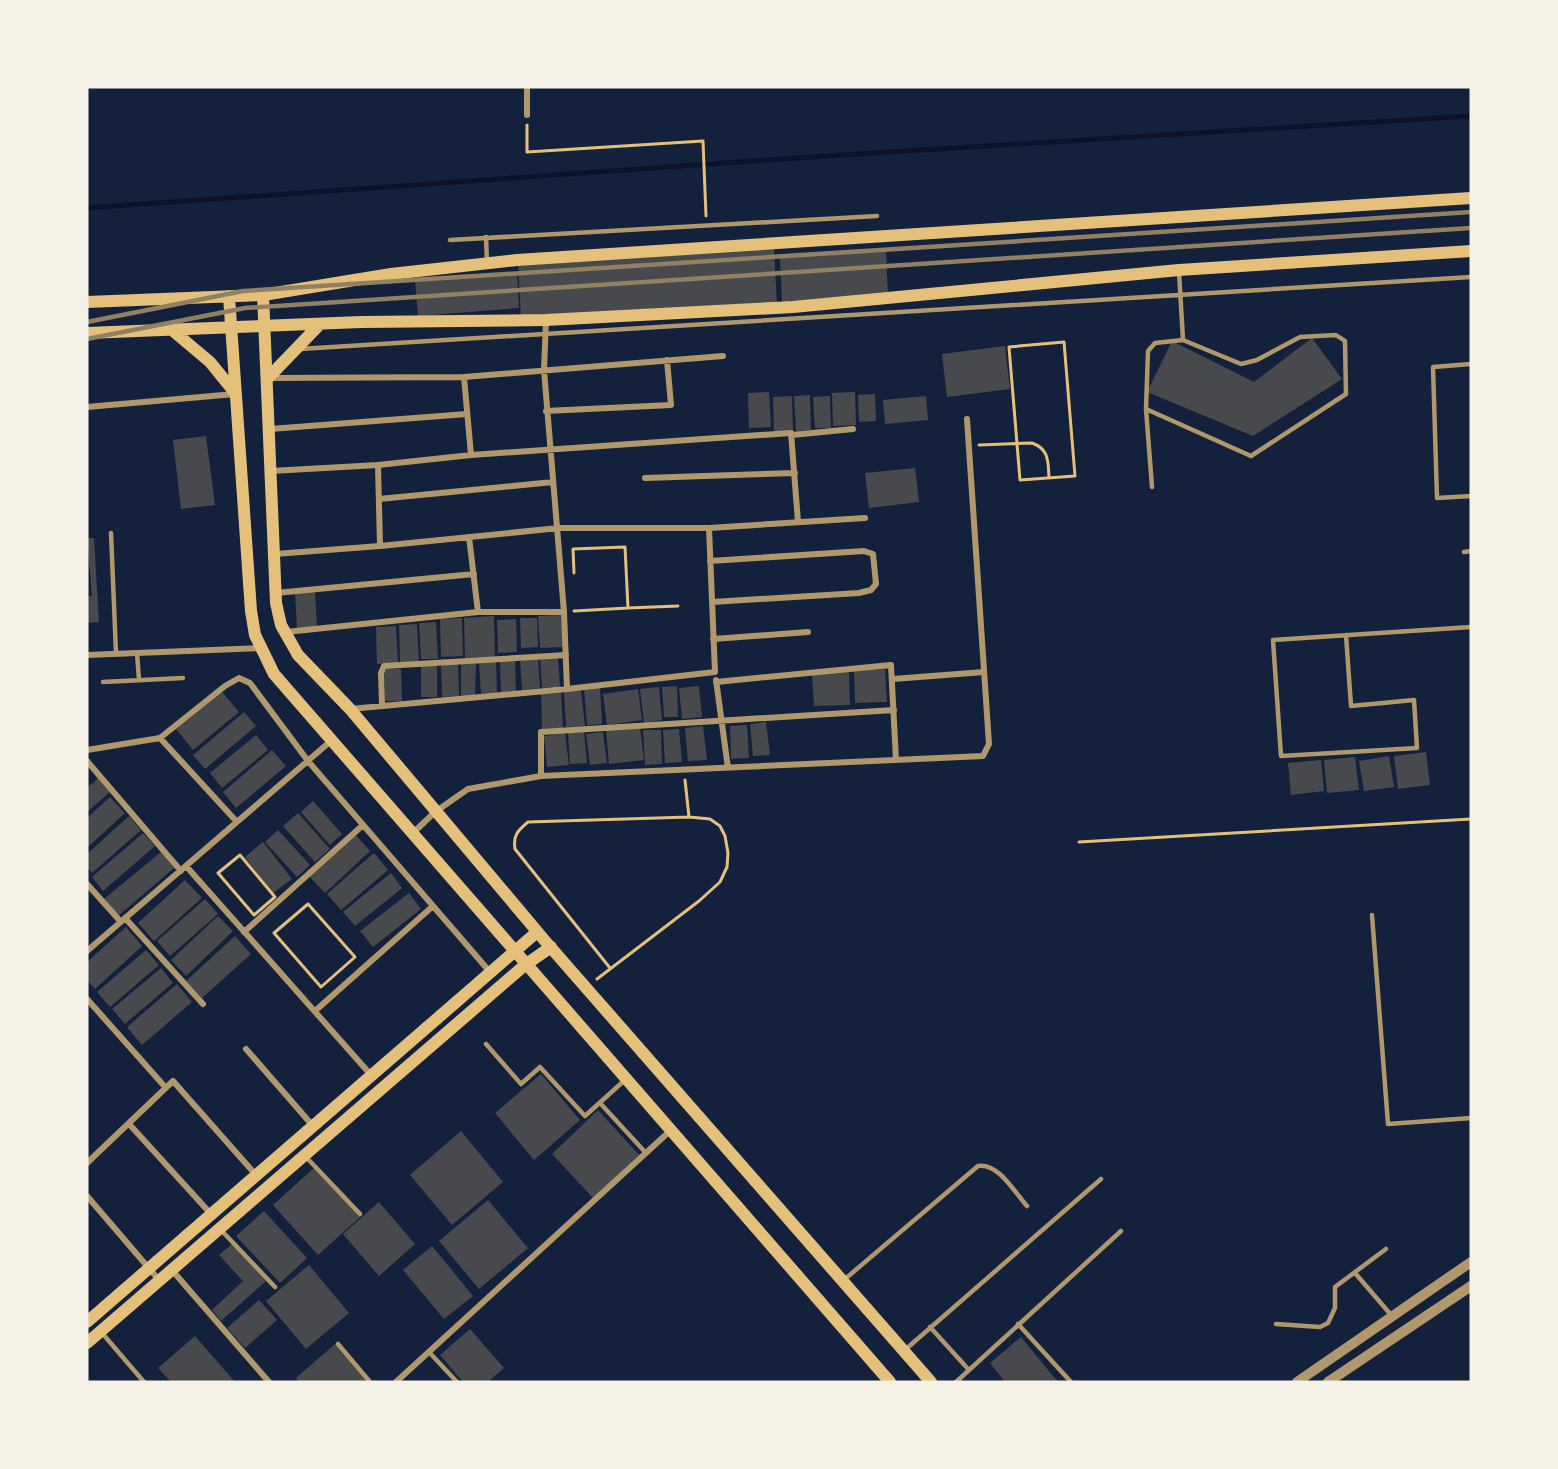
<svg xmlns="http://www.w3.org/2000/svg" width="1558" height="1469" viewBox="0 0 1558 1469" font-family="'Open Sans',sans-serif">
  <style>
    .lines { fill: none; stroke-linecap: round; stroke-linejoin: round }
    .stream { stroke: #0b132b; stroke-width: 5 }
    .building { fill: #48494c }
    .path { stroke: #e5c07b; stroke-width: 3 }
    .service { stroke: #b1986c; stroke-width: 4.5 }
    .minor { stroke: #b1986c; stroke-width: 6 }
    .tertiary { stroke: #b1986c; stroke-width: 10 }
    .secondary { stroke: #e5c07b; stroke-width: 12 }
    .rail { stroke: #918062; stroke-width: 4.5 }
  </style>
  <rect width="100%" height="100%" fill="#14213d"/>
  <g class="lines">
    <path class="stream" d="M 87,208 L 825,156 L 1471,116"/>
  </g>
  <path class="building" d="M 774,248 L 777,305 L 521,319 L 518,261 Z
    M 886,251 L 888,295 L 782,303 L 780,258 Z
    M 517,273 L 519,308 L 418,316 L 415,281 Z
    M 1312,338 L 1342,379 L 1253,436 L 1147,392 L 1172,341 L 1254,382 Z
    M 1005,346 L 1010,389 L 947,397 L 942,354 Z
    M 769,392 L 771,427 L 749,428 L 748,393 Z
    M 855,392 L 856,425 L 833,426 L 832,393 Z
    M 875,394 L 876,421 L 859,422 L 858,395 Z
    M 810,395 L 811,430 L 796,431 L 794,396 Z
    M 792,396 L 793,431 L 774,432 L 773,397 Z
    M 830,396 L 831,428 L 815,428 L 813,397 Z
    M 926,396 L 928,420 L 885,424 L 883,400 Z
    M 206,436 L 215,505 L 181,509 L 173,440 Z
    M 915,468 L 919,502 L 869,508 L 865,473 Z
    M 87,538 L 94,538 L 99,622 L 87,623 L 87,596 L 92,596 Z
    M 315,592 L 317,628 L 297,629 L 295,593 Z
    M 561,615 L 563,647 L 540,648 L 538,616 Z
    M 494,616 L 495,657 L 465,658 L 464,618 Z
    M 462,618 L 463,656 L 441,657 L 440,619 Z
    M 520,618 L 537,618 L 538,647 L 521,648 Z
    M 516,619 L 517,652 L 498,653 L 497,620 Z
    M 436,622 L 438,659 L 421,659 L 419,623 Z
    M 417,624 L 419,662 L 400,663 L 399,625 Z
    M 396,626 L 398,663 L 377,664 L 376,627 Z
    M 558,657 L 560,687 L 542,688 L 540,658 Z
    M 538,658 L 540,688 L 522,690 L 520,659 Z
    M 515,660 L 516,691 L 501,692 L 500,661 Z
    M 496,661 L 497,693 L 481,694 L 479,662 Z
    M 441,663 L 458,663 L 459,696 L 442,697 Z
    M 461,663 L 476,663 L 475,696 L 461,696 Z
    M 421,666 L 437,666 L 437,697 L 421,697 Z
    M 384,669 L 401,669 L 402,701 L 385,701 Z
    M 885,669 L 887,702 L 855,703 L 854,671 Z
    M 849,672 L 850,705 L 814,706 L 812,673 Z
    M 677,686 L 678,717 L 664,717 L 662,687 Z
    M 699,686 L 702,717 L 682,719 L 679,688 Z
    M 659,687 L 662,720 L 644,723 L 640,689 Z
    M 600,688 L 602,724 L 587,725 L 584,689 Z
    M 638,689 L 642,720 L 607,725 L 603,694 Z
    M 581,690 L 585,726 L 566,727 L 564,691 Z
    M 222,692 L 239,712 L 193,750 L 176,729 Z
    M 561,693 L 563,728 L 542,729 L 541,694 Z
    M 244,712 L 256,726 L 205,769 L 193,755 Z
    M 766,722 L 770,755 L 753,756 L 750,724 Z
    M 747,725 L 749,758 L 731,759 L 730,726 Z
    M 703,726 L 707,760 L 688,761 L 685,728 Z
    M 640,727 L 644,760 L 609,764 L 606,730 Z
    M 679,729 L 682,762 L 665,763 L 663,730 Z
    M 643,730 L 661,730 L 662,764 L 645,765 Z
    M 584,732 L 587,763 L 570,764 L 568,733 Z
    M 603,732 L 607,763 L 590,765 L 586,734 Z
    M 565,733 L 569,765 L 547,767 L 544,736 Z
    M 256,735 L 268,750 L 222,788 L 210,773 Z
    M 272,750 L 286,766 L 236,808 L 223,792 Z
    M 1426,752 L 1430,785 L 1398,789 L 1394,756 Z
    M 1389,756 L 1394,787 L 1364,791 L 1359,761 Z
    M 1355,757 L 1359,790 L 1327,793 L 1324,760 Z
    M 1321,760 L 1324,791 L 1291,795 L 1288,763 Z
    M 98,778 L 110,792 L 87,812 L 87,788 Z
    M 110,797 L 125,813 L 87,848 L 87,818 Z
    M 313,801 L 342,834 L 330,845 L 301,812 Z
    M 298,813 L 330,849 L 315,862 L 283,826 Z
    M 129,816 L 141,830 L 92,873 L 87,867 L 87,854 Z
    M 278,830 L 310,865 L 297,877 L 265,842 Z
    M 143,833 L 155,846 L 103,891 L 92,877 Z
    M 354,833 L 370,851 L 325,893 L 308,875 Z
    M 263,842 L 292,879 L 273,893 L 245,857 Z
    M 161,852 L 174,868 L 118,916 L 104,899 Z
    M 374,853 L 388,870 L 341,910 L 327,894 Z
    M 391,873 L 402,888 L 355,926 L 343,912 Z
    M 185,880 L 202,898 L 154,941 L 138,923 Z
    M 409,893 L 421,909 L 373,947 L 360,931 Z
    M 205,899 L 218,914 L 170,956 L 157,941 Z
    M 218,916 L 233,931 L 186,976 L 171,960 Z
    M 126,927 L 142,946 L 95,989 L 87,980 L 87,962 Z
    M 235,936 L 251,954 L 202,998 L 186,981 Z
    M 146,950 L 159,965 L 110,1007 L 97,992 Z
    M 161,968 L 173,983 L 125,1024 L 112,1009 Z
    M 177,984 L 192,1002 L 142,1045 L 127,1027 Z
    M 541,1074 L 580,1120 L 534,1160 L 495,1113 Z
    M 598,1110 L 639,1155 L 593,1198 L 552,1154 Z
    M 461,1131 L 503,1182 L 452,1225 L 410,1175 Z
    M 315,1167 L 360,1217 L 318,1255 L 273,1205 Z
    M 488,1200 L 528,1248 L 479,1289 L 439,1241 Z
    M 379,1202 L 415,1244 L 379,1276 L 343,1234 Z
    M 264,1211 L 307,1258 L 280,1283 L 236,1236 Z
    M 232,1244 L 266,1281 L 221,1321 L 212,1310 L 243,1281 L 219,1255 Z
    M 432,1246 L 473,1296 L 444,1319 L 403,1270 Z
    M 309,1265 L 349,1313 L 306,1349 L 266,1301 Z
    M 259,1300 L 277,1320 L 245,1348 L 227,1328 Z
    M 470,1329 L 504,1368 L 488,1382 L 463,1382 L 440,1355 Z
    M 195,1336 L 235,1382 L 171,1382 L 158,1368 Z
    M 1021,1337 L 1058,1382 L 1005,1382 L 990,1363 Z
    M 335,1344 L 367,1382 L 299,1382 L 296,1378 Z"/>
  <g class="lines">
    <path class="path" d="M 527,125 L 527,152 L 703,141 L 706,216
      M 1064,342 L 1075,476 L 1020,480 L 1009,347 Z
      M 979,445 L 1032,443 C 1049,449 1048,461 1049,477
      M 574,573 L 573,549 L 625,547 L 628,608 L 574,611
      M 628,608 L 678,606
      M 685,780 L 689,817
      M 1079,842 L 1471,819
      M 240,855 L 275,897 L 254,915 L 218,873 Z
      M 308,904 L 355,957 L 321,987 L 274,933 Z
      M 597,979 L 699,901 L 720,882 L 727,867 L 728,853 L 725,836 L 720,826 L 710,819 L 689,817 L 528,822 C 517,831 513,836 515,849 L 610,968"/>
    <path class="service" d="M 486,237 L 487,263
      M 450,240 L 877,216
      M 1179,272 L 1183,340
      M 300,349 L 1471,277
      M 1471,364 L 1433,367 L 1437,498 L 1471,496
      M 1146,409 L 1251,456 L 1346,394 L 1345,341 L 1336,335 L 1300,337 L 1257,360 L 1241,364 L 1183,340 L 1155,343 L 1148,351 L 1146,409 L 1152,487
      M 111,533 L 116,653
      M 1464,552 L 1471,551
      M 1346,635 L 1351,706 L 1414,700 L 1417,748 L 1281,756 L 1273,640 C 1339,636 1405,631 1471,627
      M 137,653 L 139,680
      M 103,682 L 183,678
      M 1372,915 L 1388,1124 L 1471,1118
      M 486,1044 L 521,1084 L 540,1067 L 585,1116 L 626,1079
      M 600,1103 L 646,1153
      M 306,1157 L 360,1214
      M 221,1230 L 275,1287
      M 1355,1273 L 1392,1316
      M 845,1279 L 978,1166 C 998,1162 1015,1193 1027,1206
      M 1018,1324 L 1071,1382
      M 1276,1324 L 1320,1327 L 1328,1323 L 1335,1308 L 1335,1287 L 1386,1249
      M 930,1327 L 969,1370
      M 102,1333 L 144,1382
      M 338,1344 L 370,1382
      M 906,1349 L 1101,1179
      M 429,1352 L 457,1382
      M 956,1382 L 1121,1231"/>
    <path class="minor" d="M 527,115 L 527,87
      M 464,377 L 471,455 L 791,433 L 798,522
      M 269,378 L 464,377 L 723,356
      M 87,407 L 235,394
      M 546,411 L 671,405 L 667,360
      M 270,429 L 467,414
      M 792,435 L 853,429
      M 378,465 L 471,455
      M 271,471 L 378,465 L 380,546 L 275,554
      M 645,478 L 795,473
      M 379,499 L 553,482
      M 709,528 L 865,518
      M 469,537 L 478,612
      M 380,546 L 559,528 L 709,528 L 715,672 L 567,689 L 564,612
      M 710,561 L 864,551 L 873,554 L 876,584 L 871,590 L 859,593 L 712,602
      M 276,593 L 474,574
      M 286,632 L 478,612 L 564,612 L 544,370 L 546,320
      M 713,639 L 808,632
      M 87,655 L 260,648
      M 893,679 L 984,672
      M 716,680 L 728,768
      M 716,682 L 891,665 L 896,760
      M 382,705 L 381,673 L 384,666 L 566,655
      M 350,709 L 567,689
      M 160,738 L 237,822
      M 87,750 L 160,738 L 225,686 L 239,678 L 250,683 L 308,761 L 490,972
      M 87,761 L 181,871
      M 541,776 L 541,732 L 894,710
      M 413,833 L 435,812 L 468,789 L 541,776 L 983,756 L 989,744 L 967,419
      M 186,866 L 371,1075
      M 87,884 L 121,922
      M 125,918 L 203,1004
      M 244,932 L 363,825
      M 87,951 L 332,740
      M 87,999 L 166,1088
      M 315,1011 L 433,906
      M 246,1049 L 313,1126
      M 130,1125 L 211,1214
      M 87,1163 L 173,1081 L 256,1175
      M 87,1196 L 159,1280
      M 171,1269 L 269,1382
      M 396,1382 L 671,1130"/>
    <path class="tertiary" d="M 1297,1382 L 1471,1262
      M 1328,1382 L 1471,1286"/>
    <path class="secondary" d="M 263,295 L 276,603 L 281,625 L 298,655 L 350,709 L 546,942 L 931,1382
      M 229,296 L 251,611 L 255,635 L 274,674 L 890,1382
      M 87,302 L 263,295 L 391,274 L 517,260 L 1471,198
      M 172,330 L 210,362 L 236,394
      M 87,333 L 361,322 L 546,320 L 793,307 L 1179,270 L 1471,251
      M 268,378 L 320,324
      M 87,1322 L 537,932
      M 87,1343 L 525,965 L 551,947"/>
    <path class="rail" d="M 87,322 L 243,291 L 1471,212
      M 87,339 L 245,308 L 1471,228"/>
  </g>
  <rect width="1558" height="1469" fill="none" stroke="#f6f1e7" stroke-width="177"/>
</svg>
